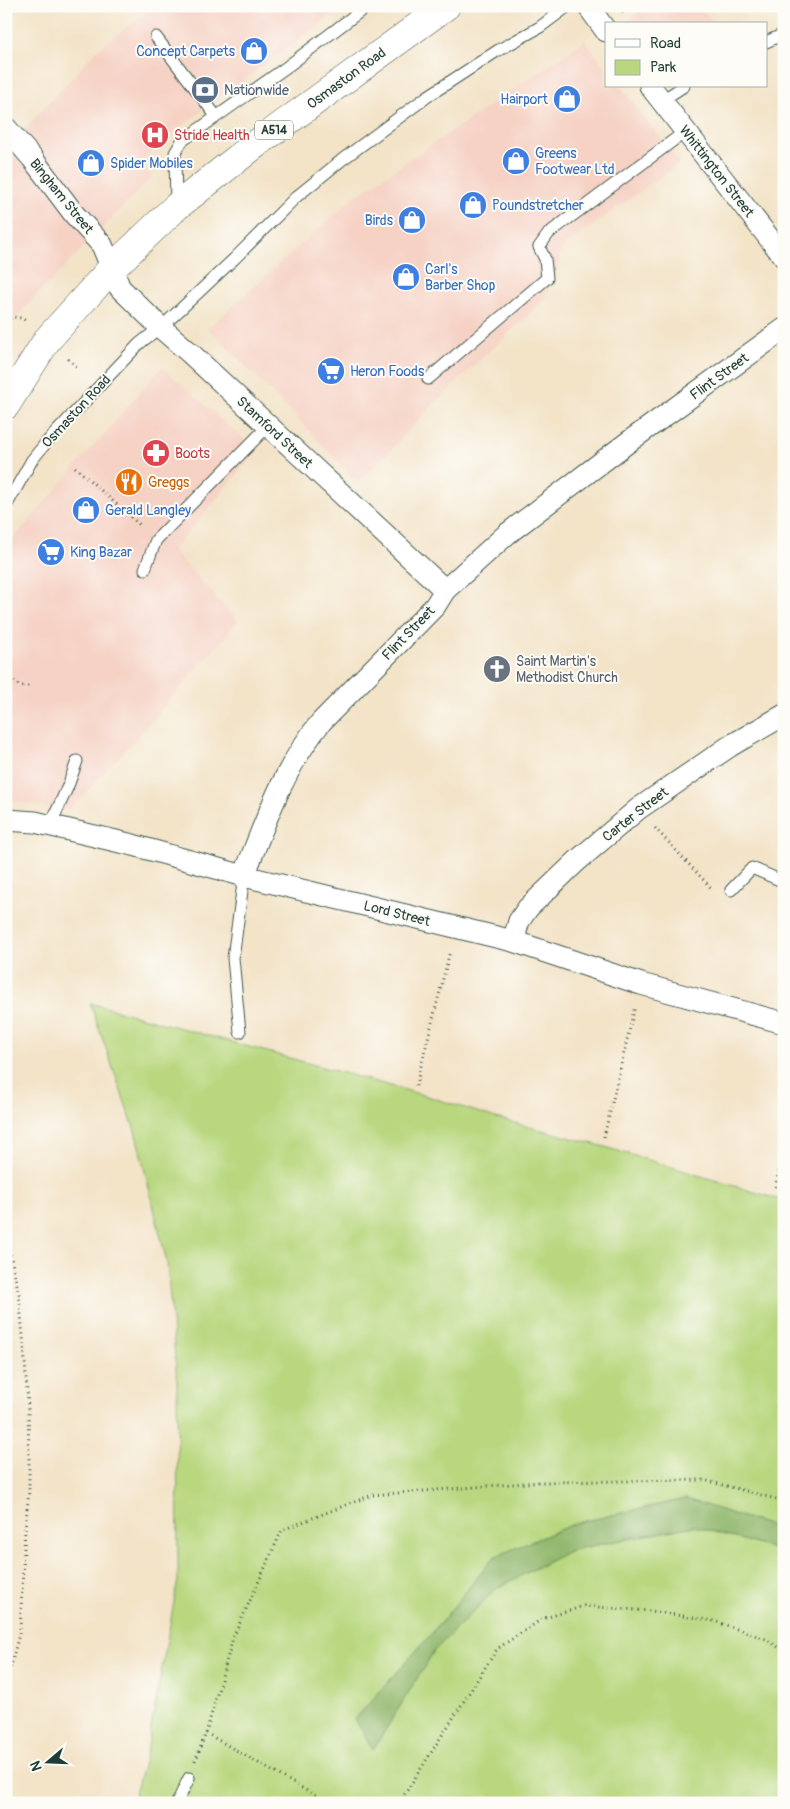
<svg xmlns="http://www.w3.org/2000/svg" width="790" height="1809" viewBox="0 0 790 1809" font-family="Pangolin,sans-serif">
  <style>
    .built { fill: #f6d2c5 }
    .green { fill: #b8d77e; stroke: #6c8a59 }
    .forest { fill: #92b86d; stroke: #587a50 }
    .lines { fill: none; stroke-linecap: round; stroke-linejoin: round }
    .lane-casing { stroke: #3f564a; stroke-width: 13 }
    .street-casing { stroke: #3f564a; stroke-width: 23 }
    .primary-casing { stroke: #3f564a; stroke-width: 29 }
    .path { stroke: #3f564a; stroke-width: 3; stroke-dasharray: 1 4; stroke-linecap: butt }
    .lane { stroke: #fff; stroke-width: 11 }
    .street { stroke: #fff; stroke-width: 21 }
    .primary { stroke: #fff; stroke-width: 28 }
    .labels { text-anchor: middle; stroke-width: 4; stroke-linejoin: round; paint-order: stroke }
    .shield { fill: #fdfcf7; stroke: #62766e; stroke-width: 1 }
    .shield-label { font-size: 12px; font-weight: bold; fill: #1f3d34 }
    .shop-label { font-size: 14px; fill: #366cbe; stroke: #fdfcf7; text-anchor: start }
    .street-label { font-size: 14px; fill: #1f3d34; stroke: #fdfcf7 }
    .service-label { font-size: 14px; fill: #4e5e75; stroke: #fdfcf7; text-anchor: start }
    .health-label { font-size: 14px; fill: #be3a42; stroke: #fdfcf7; text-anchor: start }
    .food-label { font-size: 14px; fill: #c56008; stroke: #fdfcf7; text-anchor: start }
    .worship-label { font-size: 14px; fill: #5b616d; stroke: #fdfcf7; text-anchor: start }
  </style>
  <rect width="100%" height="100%" fill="#fdfcf7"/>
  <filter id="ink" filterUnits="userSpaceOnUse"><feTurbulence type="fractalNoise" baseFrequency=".02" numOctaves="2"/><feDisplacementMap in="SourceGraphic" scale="10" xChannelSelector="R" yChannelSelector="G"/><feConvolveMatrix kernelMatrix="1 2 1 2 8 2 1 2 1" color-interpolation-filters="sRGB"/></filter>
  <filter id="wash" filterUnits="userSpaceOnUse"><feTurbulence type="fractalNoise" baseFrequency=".0096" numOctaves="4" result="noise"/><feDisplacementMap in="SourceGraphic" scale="20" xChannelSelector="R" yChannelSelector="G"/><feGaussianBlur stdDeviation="1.12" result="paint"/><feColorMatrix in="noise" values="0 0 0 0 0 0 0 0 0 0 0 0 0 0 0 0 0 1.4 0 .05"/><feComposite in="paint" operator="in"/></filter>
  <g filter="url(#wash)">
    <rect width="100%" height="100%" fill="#f3e3c7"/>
    <path class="built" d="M 155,6 L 344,6 L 172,133 L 140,163 L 152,177 L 6,327 L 6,149 L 98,49 Z
      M 646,6 L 701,6 L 714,24 L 624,24 Z
      M 584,39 L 606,69 L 606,86 L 620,86 L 680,163 L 564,246 L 544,300 L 438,400 L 358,483 L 291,412 L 208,328 L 353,198 L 582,43 Z
      M 162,367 L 257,451 L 173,550 L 238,621 L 157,715 L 69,811 L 6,800 L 6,547 Z"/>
    <path class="green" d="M 90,1003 L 427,1096 L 496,1118 L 602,1146 L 784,1201 L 784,1530 L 685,1499 L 576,1523 L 494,1557 L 433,1632 L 373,1749 L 434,1651 L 497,1588 L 571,1550 L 694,1526 L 784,1552 L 784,1803 L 132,1803 L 146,1756 L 178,1580 L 177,1381 L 167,1263 L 136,1134 Z"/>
    <path class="forest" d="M 686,1499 L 784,1530 L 784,1552 L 694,1526 L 571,1550 L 497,1588 L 434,1651 L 373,1750 L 355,1719 L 433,1632 L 494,1557 L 576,1523 Z"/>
  </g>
  <g filter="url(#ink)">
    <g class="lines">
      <defs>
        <path id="lane" d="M 156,37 L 216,116
          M 766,42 L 784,34
          M 661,101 L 684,86
          M 176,205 L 175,153 L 182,141 L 288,66 L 367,6
          M 428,379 L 547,278 L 545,259 L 539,247 L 549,233 L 686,131
          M 6,506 L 32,460 L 45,444 L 123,361 L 139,344 L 169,320 L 235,258 L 296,197 L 343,159 L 428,96 L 497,51 L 540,27 L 568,6
          M 145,569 L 156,540 L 268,426
          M 50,826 L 68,786 L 77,761
          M 731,890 L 752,868 L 784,882
          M 240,1032 L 233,958 L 244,876
          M 177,1803 L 189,1778"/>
        <path id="street" d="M 588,6 L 606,31
          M 650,86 L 784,257
          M 6,128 L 32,158 L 74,214 L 102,245 L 120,288 L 159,326 L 190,353 L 445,590
          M 6,820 L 35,822 L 133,845 L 244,876 L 513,941 L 641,984 L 784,1023
          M 244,876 C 265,822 284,767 321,722 L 435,606 L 445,590 L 507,534 L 627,443 L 784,329
          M 513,941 L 519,921 L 528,908 L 577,861 L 638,809 L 730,746 L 784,715"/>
        <path id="primary" d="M 6,405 L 47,340 L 112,268 L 176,207 L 252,147 L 446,6"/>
      </defs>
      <use href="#lane" class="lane-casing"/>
      <use href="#street" class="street-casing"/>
      <use href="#primary" class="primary-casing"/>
      <path class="path" d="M 622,12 L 629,6
        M 6,322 L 13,317 L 22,318 L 26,321
        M 68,359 L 77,367
        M 75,467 L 142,527
        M 6,675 L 20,686 L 30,686
        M 655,828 L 712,889
        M 416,1086 L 450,951
        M 604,1137 L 635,1006
        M 775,1187 L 784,1153
        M 6,1235 L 19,1294 L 24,1347 L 28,1406 L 29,1458 L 29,1491 L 25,1529 L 20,1630 L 6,1686
        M 206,1733 L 328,1803
        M 195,1761 L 206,1733 L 233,1638 L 282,1530 L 372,1495 L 539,1482 L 704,1480 L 784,1501
        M 399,1803 L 497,1649 L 542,1619 L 584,1606 L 651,1611 L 714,1621 L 766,1639 L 784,1651"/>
      <use href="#lane" class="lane"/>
      <use href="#street" class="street"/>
      <use href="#primary" class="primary"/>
    </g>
  </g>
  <defs>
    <symbol id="shop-disc" viewBox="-11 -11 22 22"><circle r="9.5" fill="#3f7fe0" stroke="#fdfcf7"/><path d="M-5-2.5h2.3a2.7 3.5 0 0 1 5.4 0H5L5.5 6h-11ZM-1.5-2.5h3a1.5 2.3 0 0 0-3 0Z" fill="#fff"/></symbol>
    <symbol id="bank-disc" viewBox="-11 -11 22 22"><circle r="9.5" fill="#5c6f8a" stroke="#fdfcf7"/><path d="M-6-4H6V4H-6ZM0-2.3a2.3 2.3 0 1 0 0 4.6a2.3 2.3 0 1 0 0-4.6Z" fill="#fff"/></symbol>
    <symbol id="hospital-disc" viewBox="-11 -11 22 22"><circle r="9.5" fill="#e0444e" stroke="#fdfcf7"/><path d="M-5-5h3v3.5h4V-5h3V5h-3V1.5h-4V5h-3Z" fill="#fff"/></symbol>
    <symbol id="supermarket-disc" viewBox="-11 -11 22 22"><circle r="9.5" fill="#3f7fe0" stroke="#fdfcf7"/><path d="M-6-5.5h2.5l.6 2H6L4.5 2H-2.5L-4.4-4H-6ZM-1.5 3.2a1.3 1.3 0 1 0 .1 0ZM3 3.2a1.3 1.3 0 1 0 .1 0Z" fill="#fff"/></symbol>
    <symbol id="pharmacy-disc" viewBox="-11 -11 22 22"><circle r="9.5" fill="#e0444e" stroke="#fdfcf7"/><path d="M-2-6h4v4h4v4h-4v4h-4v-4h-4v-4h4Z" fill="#fff"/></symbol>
    <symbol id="restaurant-disc" viewBox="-11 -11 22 22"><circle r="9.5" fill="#e8710a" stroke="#fdfcf7"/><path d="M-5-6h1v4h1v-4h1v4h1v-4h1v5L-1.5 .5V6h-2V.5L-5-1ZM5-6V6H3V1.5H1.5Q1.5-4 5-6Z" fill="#fff"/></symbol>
    <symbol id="church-disc" viewBox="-11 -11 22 22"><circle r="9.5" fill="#6b7280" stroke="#fdfcf7"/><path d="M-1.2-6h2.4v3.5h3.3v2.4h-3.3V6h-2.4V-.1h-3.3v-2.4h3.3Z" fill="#fff"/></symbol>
  </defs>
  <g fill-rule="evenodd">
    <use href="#shop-disc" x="238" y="35" width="32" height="32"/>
    <use href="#bank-disc" x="189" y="74" width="32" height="32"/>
    <use href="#shop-disc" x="551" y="83" width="32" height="32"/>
    <use href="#hospital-disc" x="139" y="119" width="32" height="32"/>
    <use href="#shop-disc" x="500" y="145" width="32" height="32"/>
    <use href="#shop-disc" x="75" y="147" width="32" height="32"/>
    <use href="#shop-disc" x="457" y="189" width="32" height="32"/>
    <use href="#shop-disc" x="396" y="204" width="32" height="32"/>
    <use href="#shop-disc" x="390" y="261" width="32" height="32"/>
    <use href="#supermarket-disc" x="315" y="355" width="32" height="32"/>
    <use href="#pharmacy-disc" x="140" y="437" width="32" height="32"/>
    <use href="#restaurant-disc" x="113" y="466" width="32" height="32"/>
    <use href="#shop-disc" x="70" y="494" width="32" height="32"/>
    <use href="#supermarket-disc" x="35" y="536" width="32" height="32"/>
    <use href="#church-disc" x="481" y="653" width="32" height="32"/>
  </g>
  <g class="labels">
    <rect class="shield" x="255" y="120.5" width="38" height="19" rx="4"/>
    <g class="shield-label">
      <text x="274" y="134">A514</text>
    </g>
    <g class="shop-label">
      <text x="235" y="56" text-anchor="end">Concept Carpets</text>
      <text x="548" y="104" text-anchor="end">Hairport</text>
      <text x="535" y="158">Greens<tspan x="535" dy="16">Footwear Ltd</tspan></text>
      <text x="110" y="168">Spider Mobiles</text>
      <text x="492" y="210">Poundstretcher</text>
      <text x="393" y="225" text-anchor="end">Birds</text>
      <text x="425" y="274">Carl's<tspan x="425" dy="16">Barber Shop</tspan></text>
      <text x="350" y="376">Heron Foods</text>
      <text x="105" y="515">Gerald Langley</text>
      <text x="70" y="557">King Bazar</text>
    </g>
    <g class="street-label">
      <text transform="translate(346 78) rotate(-36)" y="5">Osmaston Road</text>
      <text transform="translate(717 171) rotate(52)" y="5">Whittington Street</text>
      <text transform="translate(62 196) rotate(51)" y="5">Bingham Street</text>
      <text transform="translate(719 376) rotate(-36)" y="5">Flint Street</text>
      <text transform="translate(76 411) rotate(-47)" y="5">Osmaston Road</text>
      <text transform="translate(275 432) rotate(43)" y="5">Stamford Street</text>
      <text transform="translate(408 633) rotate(-46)" y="5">Flint Street</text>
      <text transform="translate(635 814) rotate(-38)" y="5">Carter Street</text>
      <text transform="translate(397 913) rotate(14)" y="5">Lord Street</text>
    </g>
    <g class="service-label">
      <text x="224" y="95">Nationwide</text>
    </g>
    <g class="health-label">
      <text x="174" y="140">Stride Health</text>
      <text x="175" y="458">Boots</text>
    </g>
    <g class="food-label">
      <text x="148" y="487">Greggs</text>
    </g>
    <g class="worship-label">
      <text x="516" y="666">Saint Martin's<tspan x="516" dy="16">Methodist Church</tspan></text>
    </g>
  </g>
  <rect width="790" height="1809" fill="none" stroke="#fdfcf7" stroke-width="25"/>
  <rect x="605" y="22" width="162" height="65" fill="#fdfcf7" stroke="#a4b0a9"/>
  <rect x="615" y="39" width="25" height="8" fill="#ffffff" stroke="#a4b0a9"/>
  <text x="650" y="48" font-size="15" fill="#1f3d34">Road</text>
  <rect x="615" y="60" width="25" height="15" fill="#b8d77e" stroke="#a4b0a9"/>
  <text x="650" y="72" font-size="15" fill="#1f3d34">Park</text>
  <g transform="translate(48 1762) rotate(251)" stroke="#fdfcf7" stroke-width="4" paint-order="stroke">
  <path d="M0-4L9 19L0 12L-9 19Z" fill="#1f3d34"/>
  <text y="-8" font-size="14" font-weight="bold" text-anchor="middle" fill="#1f3d34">N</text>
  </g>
</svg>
